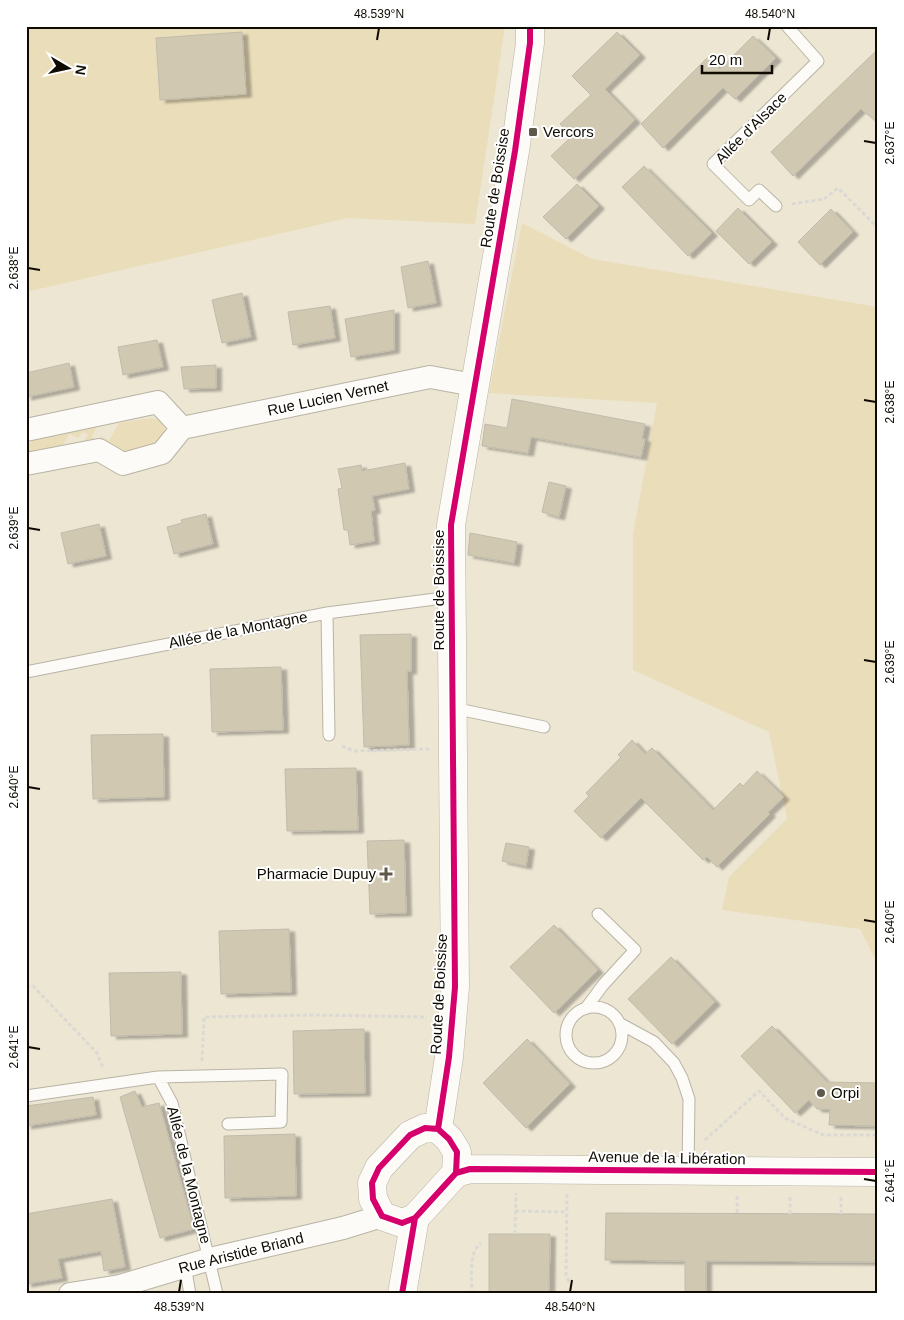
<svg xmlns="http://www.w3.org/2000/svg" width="904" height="1320" viewBox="0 0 904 1320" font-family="Arial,sans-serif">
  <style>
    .green { fill: #eaddb9 }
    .building { fill: #d0c8b0; stroke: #c0bbac; filter: url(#shadow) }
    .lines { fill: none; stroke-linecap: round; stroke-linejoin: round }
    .lane-casing { stroke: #b8b3a4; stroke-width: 13 }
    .street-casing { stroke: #b8b3a4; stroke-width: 24 }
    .secondary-casing { stroke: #b8b3a4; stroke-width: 29 }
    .path { stroke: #dbd9d3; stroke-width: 3; stroke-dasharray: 4 2.5; stroke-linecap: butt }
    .lane { stroke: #fcfbf8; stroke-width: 11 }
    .street { stroke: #fcfbf8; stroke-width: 22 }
    .secondary { stroke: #fcfbf8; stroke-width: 28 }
    .cycleway-casing { stroke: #fff; stroke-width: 9 }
    .cycleway { stroke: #d6006c; stroke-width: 6 }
    .ticks { fill: none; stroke: #0f0b02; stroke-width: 2 }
    .poi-dot { fill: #5d584b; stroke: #fff; stroke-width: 2 }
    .labels { text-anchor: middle; stroke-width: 4; stroke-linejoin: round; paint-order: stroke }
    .street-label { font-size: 15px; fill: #0f0b02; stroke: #fff }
    .poi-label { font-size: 15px; fill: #0f0b02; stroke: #fff; text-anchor: start }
    .neatline { fill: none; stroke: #0f0b02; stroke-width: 2 }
    .ticks-label { font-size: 12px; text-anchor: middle; fill: #0f0b02 }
  </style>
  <defs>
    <filter id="shadow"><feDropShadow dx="5.5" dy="3" stdDeviation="1" flood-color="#0004"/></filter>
  </defs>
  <rect width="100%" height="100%" fill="#ede6d3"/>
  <path class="green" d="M 26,26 L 505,26 L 475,224 L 348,218 L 26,292 Z
    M 522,223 L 592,259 L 878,307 L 878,964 L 860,929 L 722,910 L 729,877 L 787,819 L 769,732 L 633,670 L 633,534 L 657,403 L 489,393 Z
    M 152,418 L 160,421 L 165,430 L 161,441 L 131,454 L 106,445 L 80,447 L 88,435 L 83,432 L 78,438 L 70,434 L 59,450 L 34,455 L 29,451 L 29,445 L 33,440 L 97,427 L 92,437 L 98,441 L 101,436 L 109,441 L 119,423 Z"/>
  <path class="building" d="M 242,32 L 246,94 L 160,100 L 156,38 Z
    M 617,32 L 640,55 L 605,89 L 635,120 L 574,179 L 551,156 L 572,136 L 560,124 L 591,95 L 572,76 Z
    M 753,36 L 776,58 L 735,99 L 723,88 L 663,148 L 641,124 L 708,57 L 720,69 Z
    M 878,49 L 878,123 L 861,109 L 793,176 L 771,152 Z
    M 644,166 L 712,233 L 688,256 L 622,187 Z
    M 577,184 L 599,206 L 566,239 L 543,217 Z
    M 738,208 L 772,242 L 749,264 L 716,231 Z
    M 831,209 L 853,232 L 820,265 L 798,242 Z
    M 428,261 L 436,303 L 408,308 L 401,267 Z
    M 242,293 L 251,337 L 222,343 L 212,300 Z
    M 330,306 L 335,338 L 293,345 L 288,312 Z
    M 394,310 L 394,350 L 351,357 L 345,319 Z
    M 157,340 L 163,367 L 123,375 L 118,347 Z
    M 69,363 L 74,387 L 26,397 L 26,373 Z
    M 216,365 L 216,388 L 184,389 L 181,367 Z
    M 512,399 L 645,424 L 642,439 L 645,439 L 641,457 L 531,437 L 528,453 L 482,446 L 485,424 L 507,428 Z
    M 405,463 L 409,489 L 372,496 L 375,510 L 371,511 L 374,541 L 350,545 L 348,530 L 344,530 L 338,489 L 342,488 L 338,469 L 361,465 L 362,471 Z
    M 549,482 L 566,486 L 559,517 L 542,512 Z
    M 206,514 L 213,544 L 174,554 L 167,527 L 182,523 L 181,520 Z
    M 99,524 L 106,556 L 68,564 L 61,533 Z
    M 470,533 L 517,542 L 514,563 L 468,555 Z
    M 411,634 L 411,671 L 407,671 L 409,745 L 364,747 L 360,635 Z
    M 281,667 L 283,730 L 212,732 L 210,669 Z
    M 163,734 L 164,797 L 93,799 L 91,735 Z
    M 632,740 L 645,754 L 652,748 L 713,810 L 740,783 L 743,786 L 757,771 L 784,797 L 768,812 L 770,814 L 717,867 L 707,857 L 703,860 L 641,798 L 601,838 L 574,811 L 589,796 L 586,793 L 621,757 L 618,755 Z
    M 356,768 L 358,830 L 287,831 L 285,769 Z
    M 404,840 L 406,913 L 370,914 L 367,841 Z
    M 506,843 L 529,847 L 526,866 L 502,861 Z
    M 554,925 L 598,970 L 554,1013 L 510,967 Z
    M 289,929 L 291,992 L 221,994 L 219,931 Z
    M 671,957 L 715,1002 L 672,1044 L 628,999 Z
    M 181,972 L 182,1034 L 111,1036 L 109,973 Z
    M 772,1026 L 827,1082 L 878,1083 L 878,1126 L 829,1125 L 830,1109 L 817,1109 L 809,1100 L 795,1113 L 741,1056 Z
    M 364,1029 L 365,1093 L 294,1094 L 293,1031 Z
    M 527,1039 L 570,1084 L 526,1128 L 483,1083 Z
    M 135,1091 L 142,1107 L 159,1103 L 194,1229 L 160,1238 L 120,1097 Z
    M 93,1097 L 96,1115 L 26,1126 L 26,1106 Z
    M 295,1134 L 296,1196 L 225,1198 L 224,1136 Z
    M 112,1199 L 125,1267 L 104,1271 L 101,1251 L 58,1259 L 62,1278 L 26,1284 L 26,1214 Z
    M 606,1213 L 878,1214 L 878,1262 L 706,1261 L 706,1294 L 685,1294 L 685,1261 L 605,1260 Z
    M 489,1234 L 550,1234 L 549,1294 L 489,1294 Z"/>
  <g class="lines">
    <defs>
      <path id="lane" d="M 776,206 L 759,190 L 749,200 L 713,164 L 818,61 L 787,26
        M 327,613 L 329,735
        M 26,672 L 327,613 L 451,597
        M 453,708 L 544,727
        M566 1035a28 28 0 1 1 56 0a28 28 0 1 1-56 0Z
        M 586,1008 L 603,985 L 635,950 L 598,914
        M 619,1023 L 654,1042 L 674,1063 L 682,1078 L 689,1099 L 688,1171
        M 158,1077 L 282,1074 L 281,1122 L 228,1124
        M 26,1096 L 158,1077 L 172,1103 L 217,1294
        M 185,1266 L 190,1294"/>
      <path id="street" d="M 182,428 L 430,377 L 474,385
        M 26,430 L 158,402 L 182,428 L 162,453 L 123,464 L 99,450 L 26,464
        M 70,1294 L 120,1286 L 210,1259 L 343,1228 L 382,1216"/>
      <path id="secondary" d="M 425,1128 L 438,1129 L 449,1139 L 457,1152 L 456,1173 L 415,1218 L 402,1223 L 382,1216 L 373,1199 L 372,1183 L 379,1168 L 410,1135 Z
        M 438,1129 L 449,1057 L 455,987 L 451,525 L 515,151 L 530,43 L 530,26
        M 456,1173 L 470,1169 L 878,1172
        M 402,1294 L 415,1218"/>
    </defs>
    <use href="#lane" class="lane-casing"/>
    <use href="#street" class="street-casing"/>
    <use href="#secondary" class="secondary-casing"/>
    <path class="path" d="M 792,204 L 824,199 L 838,188 L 878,228
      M 342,746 L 354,751 L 430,749
      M 26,987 L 33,986 L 97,1053 L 103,1068
      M 202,1061 L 204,1017 L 313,1015 L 427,1017
      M 705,1140 L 759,1091 L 785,1118 L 823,1135 L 878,1135
      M 567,1194 L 566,1276 L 571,1285
      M 737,1196 L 737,1213
      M 515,1211 L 567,1212
      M 790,1214 L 790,1195
      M 841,1214 L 841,1196
      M 515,1234 L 516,1193
      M 472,1294 C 472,1280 468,1251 481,1243"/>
    <use href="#lane" class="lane"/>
    <use href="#street" class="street"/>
    <use href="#secondary" class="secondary"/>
    <defs>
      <path id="cycleway" d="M 425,1128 L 438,1129 L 449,1139 L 457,1152 L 456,1173 L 415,1218 L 402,1223 L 382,1216 L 373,1199 L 372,1183 L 379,1168 L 410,1135 Z
        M 438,1129 L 449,1057 L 455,987 L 451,525 L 515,151 L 530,43 L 530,26
        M 456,1173 L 470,1169 L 878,1172
        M 402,1294 L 415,1218"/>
    </defs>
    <use href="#cycleway" class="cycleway-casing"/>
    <use href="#cycleway" class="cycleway"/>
  </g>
  <path class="ticks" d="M 377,40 L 379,28M 768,40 L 770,28M 864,141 L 876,143M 28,268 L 40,270M 864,400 L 876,402M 28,528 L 40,530M 864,660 L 876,662M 28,787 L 40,789M 864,920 L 876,922M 28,1047 L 40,1049M 864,1179 L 876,1181M 179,1292 L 181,1280M 570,1292 L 572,1280"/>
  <g class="poi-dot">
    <rect x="528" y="127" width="10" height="10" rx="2.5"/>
    <path d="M383.5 866.5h5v5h5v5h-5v5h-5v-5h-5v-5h5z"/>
    <circle cx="821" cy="1093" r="5"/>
  </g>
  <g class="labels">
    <g class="street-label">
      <text transform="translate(751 128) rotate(-45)" y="5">Allée d'Alsace</text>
      <text transform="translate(495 188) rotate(-81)" y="5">Route de Boissise</text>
      <text transform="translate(328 398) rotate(-12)" y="5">Rue Lucien Vernet</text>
      <text transform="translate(439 590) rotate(-90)" y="5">Route de Boissise</text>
      <text transform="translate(238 630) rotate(-11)" y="5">Allée de la Montagne</text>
      <text transform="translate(439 994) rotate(-87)" y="5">Route de Boissise</text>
      <text transform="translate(667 1158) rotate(1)" y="5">Avenue de la Libération</text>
      <text transform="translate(189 1175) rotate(76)" y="5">Allée de la Montagne</text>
      <text transform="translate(241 1253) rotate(-14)" y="5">Rue Aristide Briand</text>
    </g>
    <g class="poi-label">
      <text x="543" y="137">Vercors</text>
      <text x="376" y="879" text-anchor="end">Pharmacie Dupuy</text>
      <text x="831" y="1098">Orpi</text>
    </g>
  </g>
  <rect width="904" height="1320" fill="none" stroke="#ffffff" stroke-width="55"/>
  <g transform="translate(68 68) rotate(99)" stroke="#ffffff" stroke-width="4" paint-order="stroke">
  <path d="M0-4L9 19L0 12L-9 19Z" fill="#0f0b02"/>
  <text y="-8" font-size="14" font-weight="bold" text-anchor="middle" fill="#0f0b02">N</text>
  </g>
  <path d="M702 65v8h70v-8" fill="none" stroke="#0f0b02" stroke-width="2.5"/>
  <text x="709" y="65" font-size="15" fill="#0f0b02" stroke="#ffffff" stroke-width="4" paint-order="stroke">20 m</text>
  <rect x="28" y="28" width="848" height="1264" class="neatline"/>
  <g class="ticks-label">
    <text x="379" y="18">48.539°N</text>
    <text x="770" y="18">48.540°N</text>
    <text transform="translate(890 143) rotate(-90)" y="4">2.637°E</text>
    <text transform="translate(14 268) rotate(-90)" y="4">2.638°E</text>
    <text transform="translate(890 402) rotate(-90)" y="4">2.638°E</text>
    <text transform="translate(14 528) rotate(-90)" y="4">2.639°E</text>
    <text transform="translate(890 662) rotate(-90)" y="4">2.639°E</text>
    <text transform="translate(14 787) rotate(-90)" y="4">2.640°E</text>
    <text transform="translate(890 922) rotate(-90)" y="4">2.640°E</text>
    <text transform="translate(14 1047) rotate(-90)" y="4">2.641°E</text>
    <text transform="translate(890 1181) rotate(-90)" y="4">2.641°E</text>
    <text x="179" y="1311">48.539°N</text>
    <text x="570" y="1311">48.540°N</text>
  </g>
</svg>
